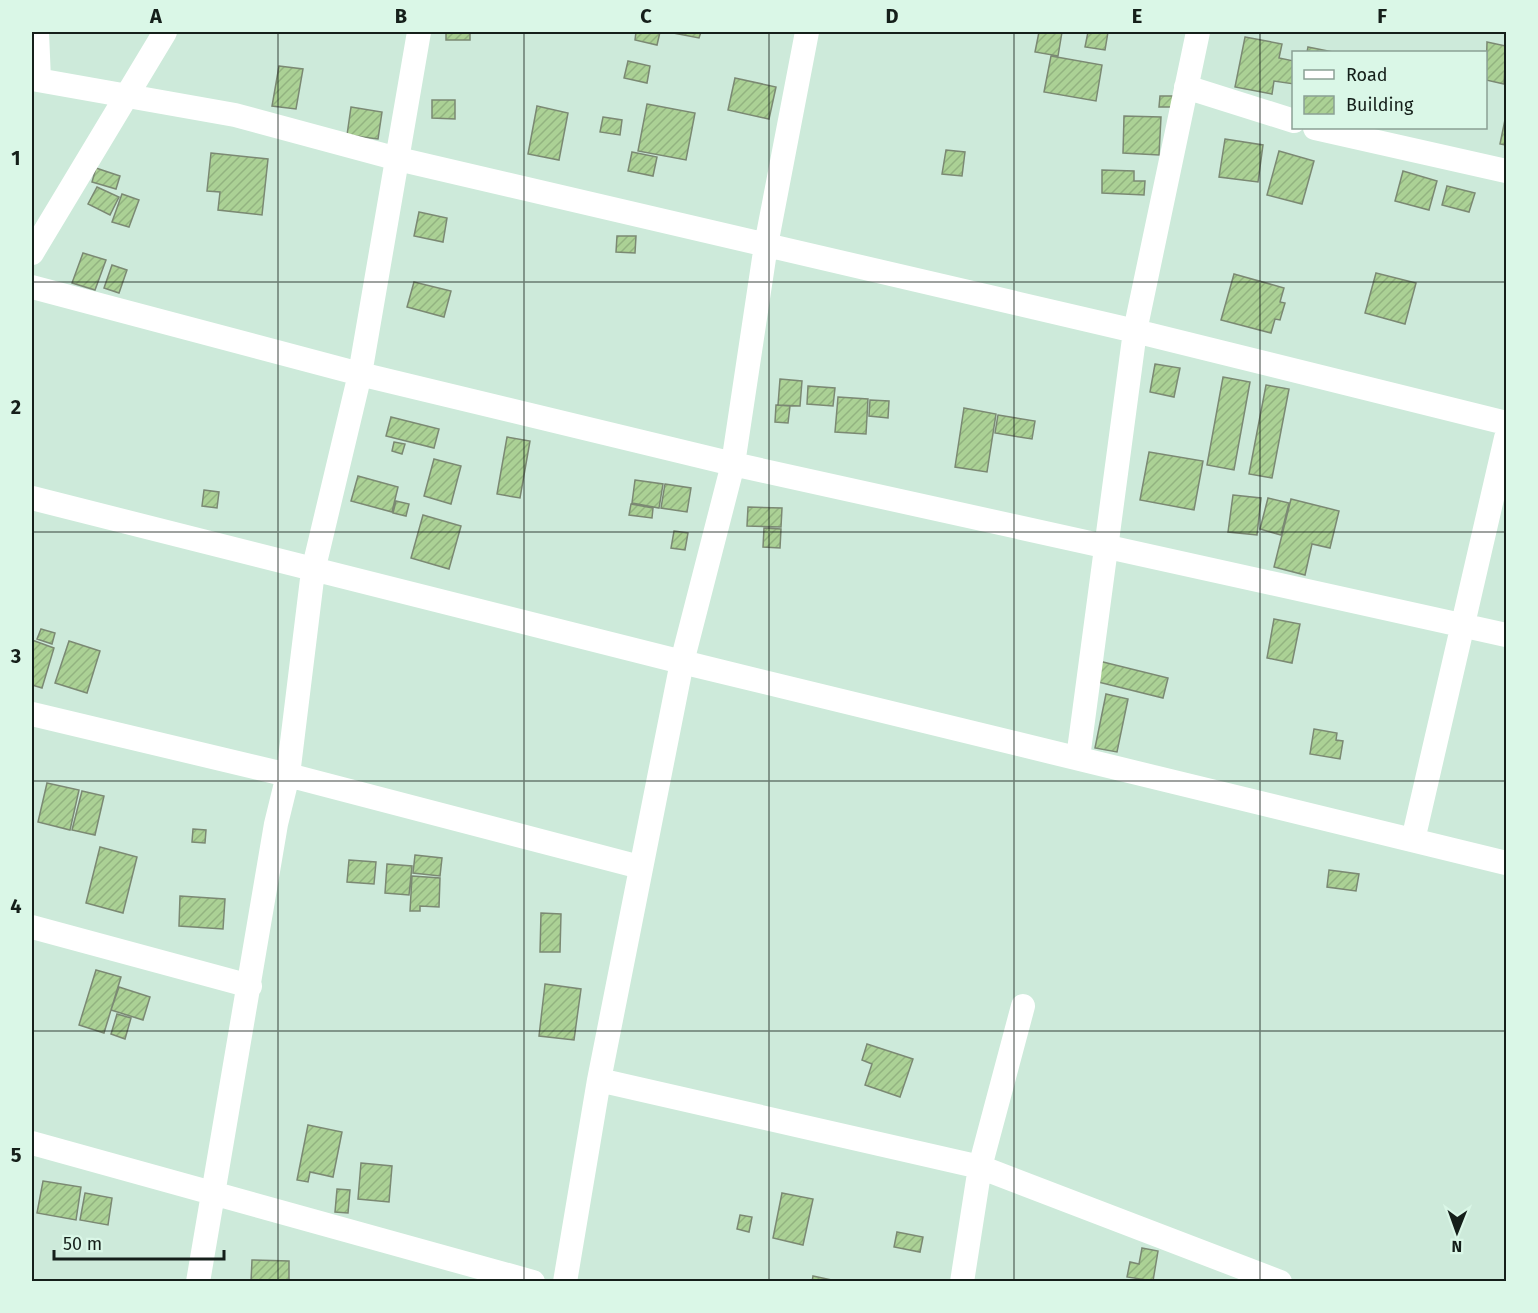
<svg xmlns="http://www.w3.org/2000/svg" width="1538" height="1313" viewBox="0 0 1538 1313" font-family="'Fira Sans',sans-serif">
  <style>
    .building { fill: url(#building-hatch); stroke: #7b8973; stroke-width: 1.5 }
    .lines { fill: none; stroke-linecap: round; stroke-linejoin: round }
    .minor { stroke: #fff; stroke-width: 24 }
    .grid { fill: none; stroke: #151f1a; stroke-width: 1.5; stroke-opacity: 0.55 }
    .neatline { fill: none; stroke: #151f1a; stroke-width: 2 }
    .grid-label { font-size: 20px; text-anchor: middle; font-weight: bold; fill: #151f1a }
  </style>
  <defs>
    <pattern id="building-hatch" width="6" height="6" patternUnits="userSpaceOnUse" patternTransform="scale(1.5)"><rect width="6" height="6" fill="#abd195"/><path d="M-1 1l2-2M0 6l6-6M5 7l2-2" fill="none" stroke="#92b380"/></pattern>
  </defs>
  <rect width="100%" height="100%" fill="#cdeada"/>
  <path class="building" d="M 446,32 L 470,32 L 470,40 L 446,40 Z
    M 636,32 L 660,32 L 657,45 L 635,40 Z
    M 668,32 L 701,32 L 699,38 Z
    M 1039,32 L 1062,32 L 1058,56 L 1035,52 Z
    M 1088,32 L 1108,32 L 1105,50 L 1085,47 Z
    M 1245,37 L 1282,44 L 1279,58 L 1294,61 L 1294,84 L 1274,81 L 1272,94 L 1235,87 Z
    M 1487,42 L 1506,46 L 1504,84 L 1486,80 Z
    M 1308,47 L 1333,52 L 1307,52 Z
    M 1051,56 L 1102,65 L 1096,101 L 1044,92 Z
    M 628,61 L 650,66 L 647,83 L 624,78 Z
    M 279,66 L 303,69 L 296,109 L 272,106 Z
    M 735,78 L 776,87 L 769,119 L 728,110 Z
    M 1160,96 L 1173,96 L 1173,107 L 1159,107 Z
    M 432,100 L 455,100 L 455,119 L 432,118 Z
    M 647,104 L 695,113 L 686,160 L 638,151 Z
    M 537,106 L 568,113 L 559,160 L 528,154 Z
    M 351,107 L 382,112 L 378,139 L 347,135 Z
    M 1506,115 L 1506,145 L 1500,144 Z
    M 1124,116 L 1161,117 L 1159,155 L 1123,153 Z
    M 603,117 L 622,120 L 620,135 L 600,132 Z
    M 1225,139 L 1263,145 L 1258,182 L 1219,177 Z
    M 946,150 L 965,152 L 962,176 L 942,174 Z
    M 1279,151 L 1314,161 L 1302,204 L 1267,195 Z
    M 632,152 L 657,157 L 653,176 L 628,171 Z
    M 211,153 L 268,159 L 262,215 L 218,210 L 220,192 L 207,191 Z
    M 96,168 L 120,176 L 116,189 L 92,182 Z
    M 1102,170 L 1134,171 L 1134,181 L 1145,181 L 1144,195 L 1102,193 Z
    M 1403,171 L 1437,181 L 1429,210 L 1395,201 Z
    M 1447,186 L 1475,193 L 1469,212 L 1442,205 Z
    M 97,187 L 119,197 L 110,215 L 88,204 Z
    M 122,194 L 139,200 L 129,227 L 112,222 Z
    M 419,212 L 447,218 L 443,242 L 414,236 Z
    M 617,236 L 636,236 L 635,253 L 616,252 Z
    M 83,253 L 106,260 L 95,290 L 72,283 Z
    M 112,265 L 127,270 L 119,293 L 104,288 Z
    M 1376,273 L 1416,283 L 1405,324 L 1365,313 Z
    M 1234,274 L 1284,288 L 1280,302 L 1285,303 L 1280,320 L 1275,319 L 1271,333 L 1221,320 Z
    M 414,282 L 451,291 L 444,317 L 407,307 Z
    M 1155,364 L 1180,368 L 1174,397 L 1150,392 Z
    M 1223,377 L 1250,382 L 1234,470 L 1207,465 Z
    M 780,379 L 802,381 L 800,406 L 778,405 Z
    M 1266,385 L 1289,389 L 1272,478 L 1249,474 Z
    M 808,386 L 835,388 L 833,406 L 807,404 Z
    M 838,397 L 868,399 L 866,434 L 835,432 Z
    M 870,400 L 889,401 L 888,418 L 869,416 Z
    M 776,405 L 790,406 L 788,423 L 775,422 Z
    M 964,408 L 996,414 L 987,472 L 955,467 Z
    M 998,415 L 1035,421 L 1032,439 L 995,433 Z
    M 391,417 L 439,429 L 434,448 L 386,436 Z
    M 507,437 L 530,441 L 520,498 L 497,494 Z
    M 394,442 L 405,444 L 402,454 L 392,451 Z
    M 1149,452 L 1203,461 L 1194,510 L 1140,500 Z
    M 434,459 L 461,466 L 451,504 L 424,496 Z
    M 358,476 L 398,487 L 392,512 L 351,501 Z
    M 635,480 L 663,484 L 659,508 L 632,503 Z
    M 665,484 L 691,488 L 687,512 L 661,508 Z
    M 204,490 L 219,492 L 217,508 L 202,506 Z
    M 1233,495 L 1261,498 L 1257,535 L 1228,532 Z
    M 1268,498 L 1289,503 L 1281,535 L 1260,529 Z
    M 1291,499 L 1339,511 L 1330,548 L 1312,544 L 1305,575 L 1274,567 Z
    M 396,501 L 409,504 L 406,516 L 393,513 Z
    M 631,504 L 653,508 L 652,518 L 629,515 Z
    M 748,507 L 782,508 L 781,527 L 747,526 Z
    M 423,515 L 461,526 L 449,569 L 411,558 Z
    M 764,528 L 781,529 L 780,548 L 763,547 Z
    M 674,531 L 688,533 L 685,550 L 671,548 Z
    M 1274,619 L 1300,624 L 1292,663 L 1267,658 Z
    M 41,629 L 55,633 L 52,644 L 37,639 Z
    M 32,640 L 54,648 L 42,688 L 32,685 Z
    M 69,641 L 100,651 L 87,693 L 55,683 Z
    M 1099,661 L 1168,678 L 1163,698 L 1094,681 Z
    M 1106,694 L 1128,699 L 1117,752 L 1095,748 Z
    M 1314,729 L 1337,733 L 1336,740 L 1343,741 L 1340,759 L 1310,754 Z
    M 47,783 L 79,790 L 70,830 L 38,822 Z
    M 82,791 L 104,796 L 95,835 L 72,830 Z
    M 193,829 L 206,830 L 205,843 L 192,842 Z
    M 100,847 L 137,857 L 123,913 L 86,903 Z
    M 415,855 L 442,858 L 440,876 L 413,873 Z
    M 349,860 L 376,862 L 374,884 L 347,882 Z
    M 387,864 L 412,866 L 409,895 L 385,893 Z
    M 1329,870 L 1359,874 L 1356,891 L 1327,887 Z
    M 412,876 L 440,878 L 439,907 L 420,906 L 420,911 L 410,911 Z
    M 180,896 L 225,899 L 223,929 L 179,926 Z
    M 541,913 L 561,914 L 560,952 L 540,952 Z
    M 96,970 L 121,977 L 104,1033 L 79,1025 Z
    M 545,984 L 581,989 L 574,1040 L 539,1036 Z
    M 119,987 L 150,997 L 143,1020 L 111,1010 Z
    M 117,1014 L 131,1018 L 125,1039 L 111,1034 Z
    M 867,1044 L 913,1059 L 900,1097 L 865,1085 L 872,1064 L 862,1060 Z
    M 308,1125 L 342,1132 L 333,1177 L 310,1172 L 308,1182 L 297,1180 Z
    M 361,1163 L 392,1166 L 389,1202 L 358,1199 Z
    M 43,1181 L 81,1187 L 76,1220 L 37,1213 Z
    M 337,1189 L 350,1190 L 348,1213 L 335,1212 Z
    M 85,1193 L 112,1198 L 108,1225 L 80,1220 Z
    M 782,1193 L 813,1199 L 803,1245 L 773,1238 Z
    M 740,1215 L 752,1217 L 749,1232 L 737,1229 Z
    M 897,1232 L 923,1237 L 920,1252 L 894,1247 Z
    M 1142,1248 L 1158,1251 L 1153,1281 L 1127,1277 L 1130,1262 L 1139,1264 Z
    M 252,1260 L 289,1261 L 289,1282 L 251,1282 Z
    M 813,1276 L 841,1282 L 812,1282 Z"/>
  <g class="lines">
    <path class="minor" d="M 37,32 L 39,80
      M 32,79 L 235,115 L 398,159 L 1135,331 L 1506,423
      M 1186,87 L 1294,121
      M 1315,128 L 1506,171
      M 32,253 L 165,32
      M 32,287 L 360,374 L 733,464 L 1506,635
      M 32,498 L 682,662 L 1506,863
      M 32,714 L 288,775 L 640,867
      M 1078,758 L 1135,331 L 1198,32
      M 1413,840 L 1506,438
      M 32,927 L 250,986
      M 599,1080 L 980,1167 L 1280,1282
      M 32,1143 L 533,1282
      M 198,1282 L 276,824 L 288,775 L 313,571 L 360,374 L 419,32
      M 565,1282 L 599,1080 L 682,662 L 733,464 L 766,245 L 807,32
      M 962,1282 L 980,1167 L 1023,1006"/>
  </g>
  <path class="grid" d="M 278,32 L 278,1282M 524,32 L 524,1282M 769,32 L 769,1282M 1014,32 L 1014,1282M 1260,32 L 1260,1282M 32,282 L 1506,282M 32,532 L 1506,532M 32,781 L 1506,781M 32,1031 L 1506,1031"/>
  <rect width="1538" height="1313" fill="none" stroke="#daf7e7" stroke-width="66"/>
  <rect x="1292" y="51" width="195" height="78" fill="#daf7e7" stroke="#8ba195" stroke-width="1.5"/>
  <rect x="1304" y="70" width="30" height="9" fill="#ffffff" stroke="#8ba195" stroke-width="1.5"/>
  <text x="1346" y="81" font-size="18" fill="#151f1a">Road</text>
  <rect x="1304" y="96" width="30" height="18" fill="url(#building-hatch)" stroke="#8ba195" stroke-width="1.5"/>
  <text x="1346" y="111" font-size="18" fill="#151f1a">Building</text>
  <g transform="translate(1457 1232) rotate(181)" stroke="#daf7e7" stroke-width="4.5" paint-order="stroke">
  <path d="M0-4.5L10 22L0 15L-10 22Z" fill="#151f1a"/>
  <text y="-9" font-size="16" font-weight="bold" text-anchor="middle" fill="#151f1a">N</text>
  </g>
  <path d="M54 1250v9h170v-9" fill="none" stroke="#151f1a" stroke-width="3"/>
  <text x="63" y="1250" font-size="18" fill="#151f1a" stroke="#daf7e7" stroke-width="4.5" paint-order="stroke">50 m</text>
  <rect x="33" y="33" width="1472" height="1247" class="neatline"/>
  <g class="grid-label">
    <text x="156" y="23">A</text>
    <text x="401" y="23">B</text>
    <text x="646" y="23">C</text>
    <text x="892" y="23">D</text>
    <text x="1137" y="23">E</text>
    <text x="1382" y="23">F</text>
    <text x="16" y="165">1</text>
    <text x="16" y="414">2</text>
    <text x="16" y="663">3</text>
    <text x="16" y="913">4</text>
    <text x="16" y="1162">5</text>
  </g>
</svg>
